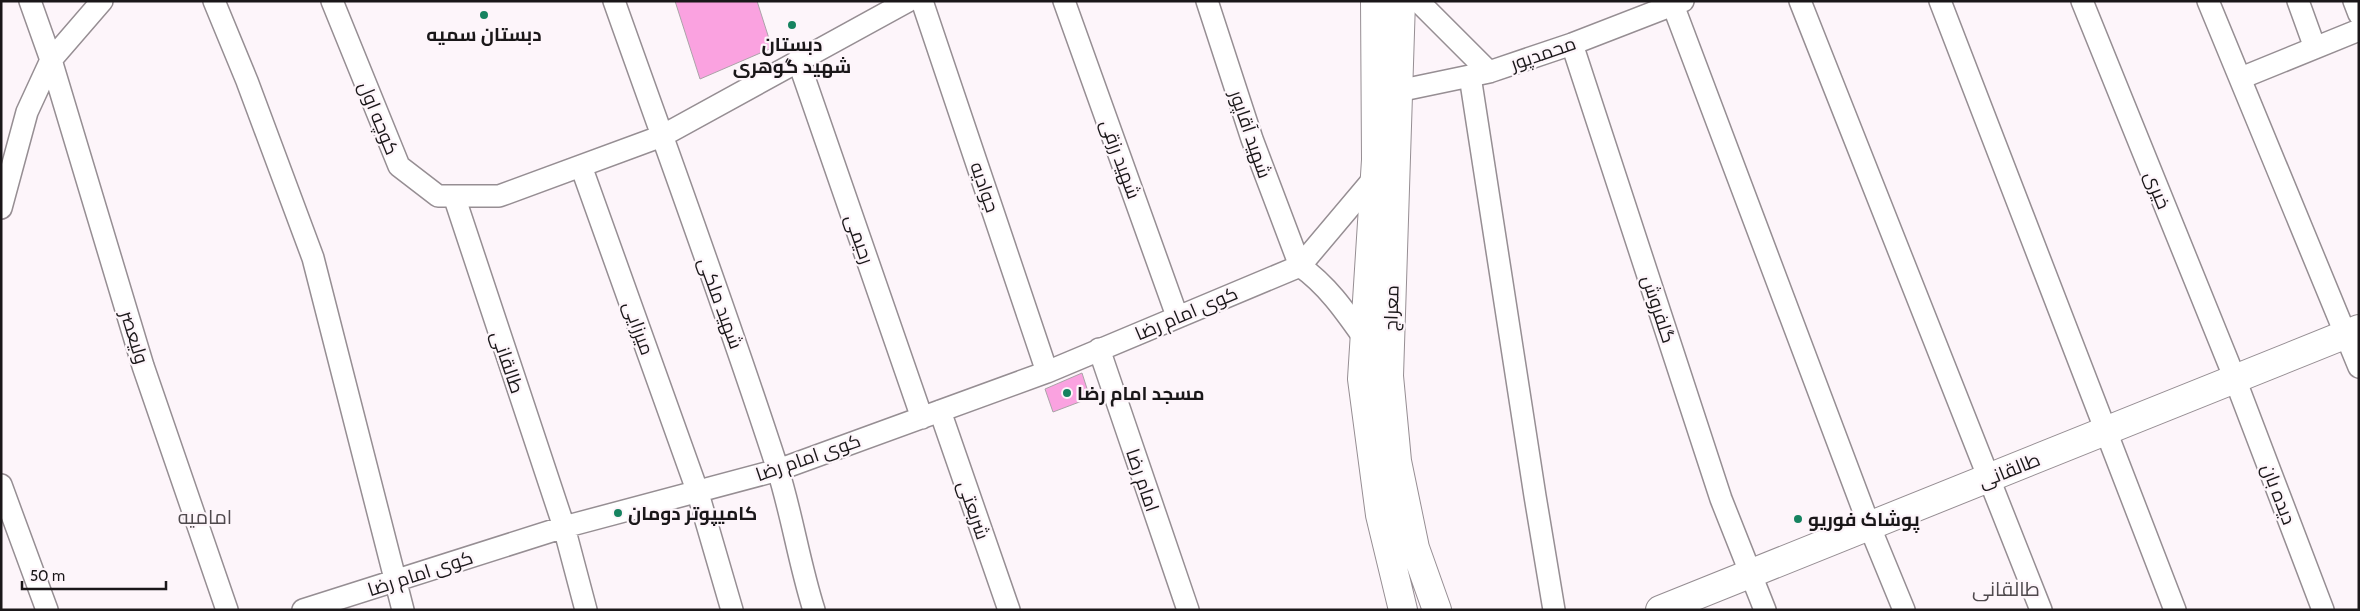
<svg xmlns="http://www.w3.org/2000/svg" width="2360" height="611" viewBox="0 0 2360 611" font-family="Cabin,Cairo,sans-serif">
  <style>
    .building { fill: #faa2e0; stroke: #aba3a8 }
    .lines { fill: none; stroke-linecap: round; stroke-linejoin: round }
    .minor-casing { stroke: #968e93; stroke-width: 24 }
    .major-casing { stroke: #968e93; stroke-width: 30 }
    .minor { stroke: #fff; stroke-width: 21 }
    .major { stroke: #fff; stroke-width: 28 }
    .poi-dot { fill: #168360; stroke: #fdf5fa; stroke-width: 2 }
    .labels { text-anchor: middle; stroke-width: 4.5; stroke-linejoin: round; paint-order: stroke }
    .poi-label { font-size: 19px; font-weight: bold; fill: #1a1719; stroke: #fdf5fa; text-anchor: start }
    .street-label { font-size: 19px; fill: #1a1719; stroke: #fdf5fa }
    .neighbourhood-label { font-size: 20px; fill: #4f494d; stroke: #fdf5fa }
  </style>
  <rect width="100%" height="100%" fill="#fdf5fa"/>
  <path class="building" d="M 675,1 L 757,1 L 772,48 L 700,79 Z
    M 1082,373 L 1090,398 L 1053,412 L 1045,389 Z"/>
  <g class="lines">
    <defs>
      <path id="minor" d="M 30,1 L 51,60 L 143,366 L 227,610
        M 214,1 L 247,81 L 313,258 L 403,610
        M 332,1 L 399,166 L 438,196 L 499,196 L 662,136 L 908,1
        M 614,1 C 669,156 726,310 777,467 C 792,514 799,563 814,610
        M 922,1 L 1047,372
        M 1064,1 L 1177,316
        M 1207,1 L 1252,139 L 1300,266
        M 1418,1 L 1489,72
        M 1800,1 L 2041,610
        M 1940,1 L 2175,610
        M 2082,1 L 2235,379 L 2323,610
        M 2208,1 L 2359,367
        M 2298,1 L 2315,48
        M 2354,1 L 2359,14
        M 1673,5 L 1869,525 L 1904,610
        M 1572,44 L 1721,499 L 1765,610
        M 798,60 L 922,418
        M 1470,76 L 1535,496 L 1554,610
        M 2241,78 L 2359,30
        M 1398,91 L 1489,72 L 1572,44 L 1683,1
        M 581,166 L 697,490 L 732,610
        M 454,196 L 564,527 L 586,610
        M 1,208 L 27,112 L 51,60 L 102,1
        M 1300,266 C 1327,285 1345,311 1364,338
        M 1099,349 L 1188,610
        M 940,411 L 1009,610
        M 1,485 L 47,610
        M 303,610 L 564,527 L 778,470 L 1047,372 L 1300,266 L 1375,177"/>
      <path id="major" d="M 1375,1 L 1376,160 L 1362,379 L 1380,515 L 1403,610
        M 1401,1 L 1389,376 L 1397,461 L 1415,548 L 1437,610
        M 1660,610 L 2359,329"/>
    </defs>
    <use href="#minor" class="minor-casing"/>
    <use href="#major" class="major-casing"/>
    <use href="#minor" class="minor"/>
    <use href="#major" class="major"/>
  </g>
  <g class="poi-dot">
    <circle cx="484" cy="15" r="5"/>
    <circle cx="792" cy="25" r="5"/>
    <circle cx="1067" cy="393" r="5"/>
    <circle cx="618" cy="513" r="5"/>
    <circle cx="1798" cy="519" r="5"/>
  </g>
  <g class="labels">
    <g class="poi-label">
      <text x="484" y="41" text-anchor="middle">دبستان سمیه</text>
      <text x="792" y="51" text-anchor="middle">دبستان<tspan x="792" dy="22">شهید گوهری</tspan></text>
      <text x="1077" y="400">مسجد امام رضا</text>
      <text x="628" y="520">کامیپوتر دومان</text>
      <text x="1808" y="526">پوشاک فوریو</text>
    </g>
    <g class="street-label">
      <text transform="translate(1543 53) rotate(-19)" y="7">محمدپور</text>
      <text transform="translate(379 118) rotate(68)" y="7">کوچه اول</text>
      <text transform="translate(1251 134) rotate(71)" y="7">شهید آقاپور</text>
      <text transform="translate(1121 159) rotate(70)" y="7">شهید رزقی</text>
      <text transform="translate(985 187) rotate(71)" y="7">جوادیه</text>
      <text transform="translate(2158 190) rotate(68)" y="7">خیری</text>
      <text transform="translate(860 239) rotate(71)" y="7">رحیمی</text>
      <text transform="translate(721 303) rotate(70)" y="7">شهید ملکی</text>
      <text transform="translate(1391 308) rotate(-88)" y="7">معراج</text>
      <text transform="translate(1659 309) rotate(72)" y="7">گلفروش</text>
      <text transform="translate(1186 313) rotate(-23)" y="7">کوی امام رضا</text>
      <text transform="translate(639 328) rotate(70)" y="7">میرزایی</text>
      <text transform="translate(135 337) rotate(73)" y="7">ولیعصر</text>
      <text transform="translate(508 362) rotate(71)" y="7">طالقانی</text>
      <text transform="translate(808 457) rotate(-19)" y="7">کوی امام رضا</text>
      <text transform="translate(2009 470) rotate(-22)" y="7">طالقانی</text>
      <text transform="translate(1143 480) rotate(71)" y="7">امام رضا</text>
      <text transform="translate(2279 494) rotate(69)" y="7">دیده بان</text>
      <text transform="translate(974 510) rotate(71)" y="7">شریعتی</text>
      <text transform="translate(420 573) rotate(-18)" y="7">کوی امام رضا</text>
    </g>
    <g class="neighbourhood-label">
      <text x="205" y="524">امامیه</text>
      <text x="2006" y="596">طالقانی</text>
    </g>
  </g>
  <rect width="2360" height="611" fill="none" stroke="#1a1719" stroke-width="5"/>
  <path d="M22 581v8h144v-8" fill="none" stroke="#1a1719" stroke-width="2.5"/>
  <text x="30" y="581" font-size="15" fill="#1a1719" stroke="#fdf5fa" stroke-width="4" paint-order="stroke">50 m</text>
</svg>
